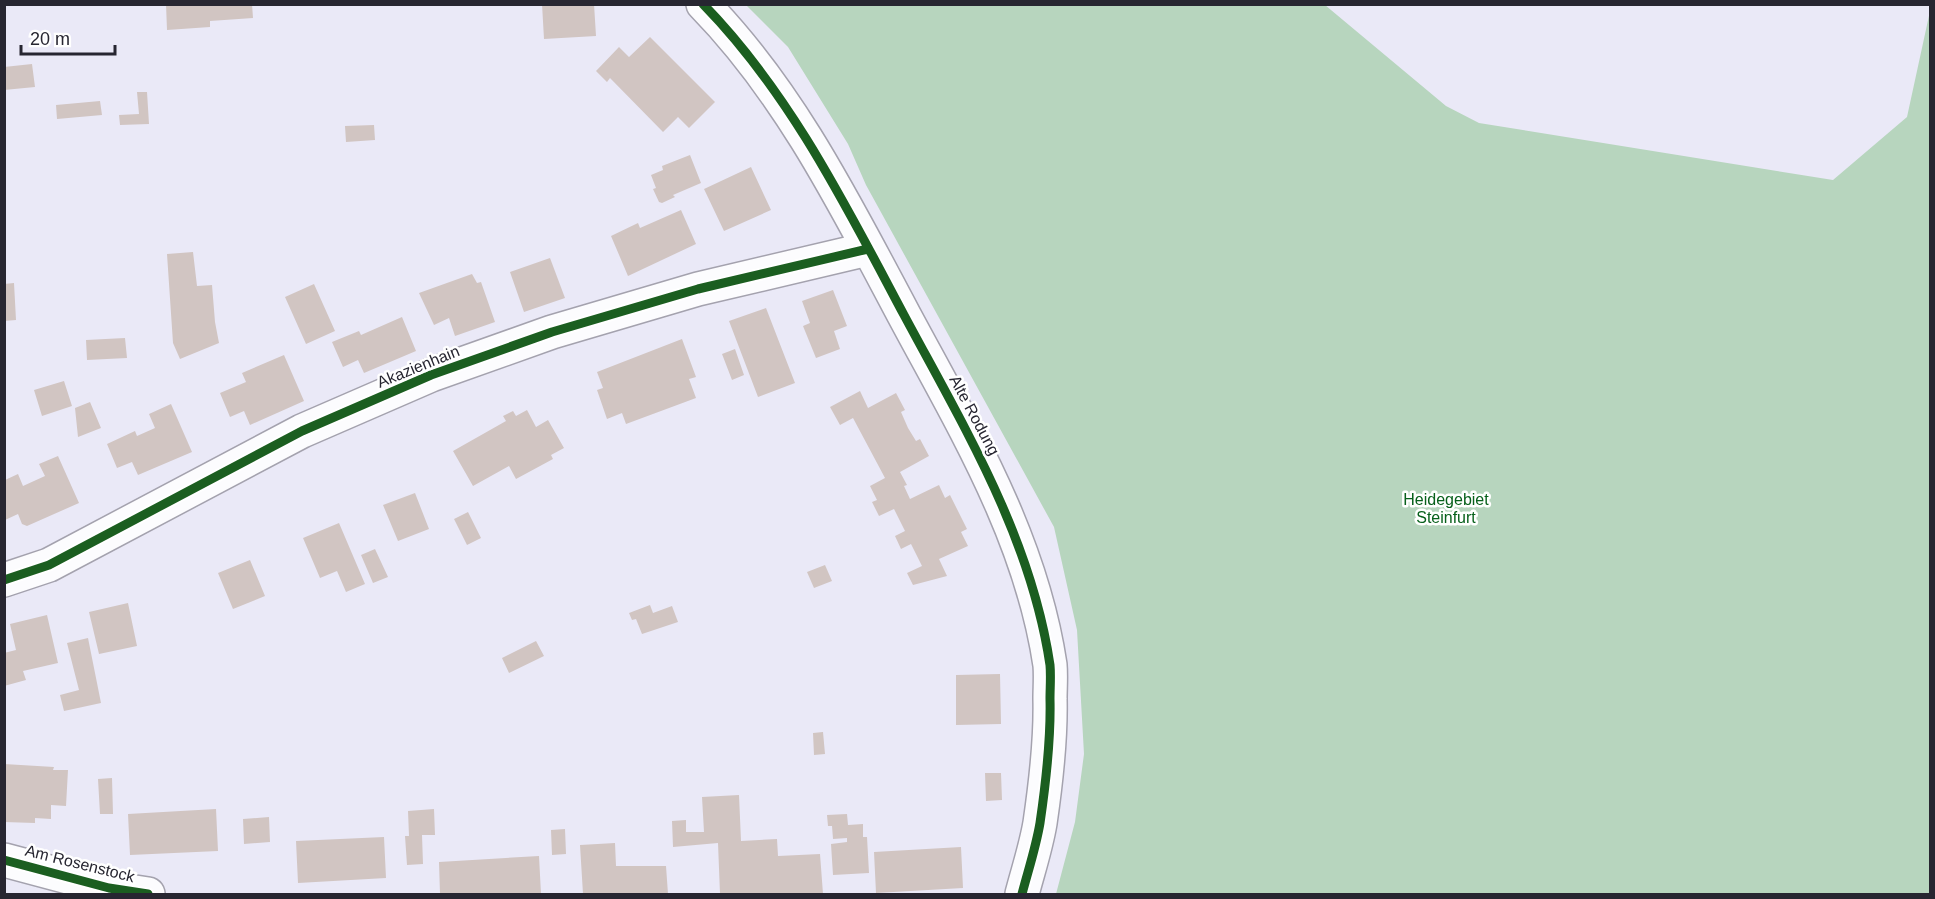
<svg xmlns="http://www.w3.org/2000/svg" width="1935" height="899" viewBox="0 0 1935 899" font-family="Helvetica,sans-serif">
  <style>
    .green { fill: #b7d5be }
    .building { fill: #d1c5c2 }
    .lines { fill: none; stroke-linecap: round; stroke-linejoin: round }
    .minor-casing { stroke: #a4a2ae; stroke-width: 36 }
    .minor { stroke: #fcfcfe; stroke-width: 33 }
    .cycleway-casing { stroke: #fff; stroke-width: 13 }
    .cycleway { stroke: #1b5e20; stroke-width: 9 }
    .labels { text-anchor: middle; stroke-width: 5; stroke-linejoin: round; paint-order: stroke }
    .street-label { font-size: 16px; fill: #272631; stroke: #fff }
    .park-label { font-size: 16px; fill: #07601b; stroke: #fff }
  </style>
  <rect width="100%" height="100%" fill="#eae9f7"/>
  <path class="green" d="M 746,5 L 1325,5 L 1446,106 L 1479,123 L 1833,180 L 1907,117 L 1930,11 L 1930,894 L 1056,894 L 1075,822 L 1084,754 L 1077,630 L 1054,527 L 866,185 L 848,144 L 788,47 Z"/>
  <path class="building" d="M 166,4 L 252,4 L 253,18 L 210,21 L 210,27 L 167,30 Z
    M 542,4 L 594,4 L 596,36 L 544,39 Z
    M 650,37 L 715,102 L 689,128 L 678,117 L 663,132 L 610,78 L 607,82 L 596,71 L 619,47 L 629,57 Z
    M 32,64 L 35,87 L 4,90 L 4,67 Z
    M 137,92 L 147,92 L 149,124 L 120,125 L 119,115 L 139,114 Z
    M 100,101 L 102,115 L 57,119 L 56,105 Z
    M 374,125 L 375,140 L 346,142 L 345,126 Z
    M 690,155 L 701,183 L 673,195 L 675,197 L 662,203 L 659,202 L 653,189 L 656,188 L 651,175 L 663,170 L 662,166 Z
    M 751,167 L 771,210 L 724,231 L 704,189 Z
    M 681,210 L 696,244 L 628,276 L 611,236 L 638,223 L 640,228 Z
    M 193,252 L 197,286 L 212,285 L 215,322 L 219,343 L 180,359 L 173,343 L 167,254 Z
    M 550,258 L 565,298 L 524,312 L 510,272 Z
    M 472,274 L 477,283 L 481,282 L 495,322 L 455,336 L 449,318 L 434,325 L 419,293 Z
    M 14,283 L 16,320 L 4,321 L 4,284 Z
    M 314,284 L 335,331 L 306,344 L 285,297 Z
    M 833,290 L 847,326 L 834,331 L 840,349 L 816,358 L 803,326 L 810,323 L 802,301 Z
    M 766,308 L 795,383 L 758,397 L 729,321 Z
    M 402,317 L 416,351 L 364,373 L 358,360 L 343,367 L 332,342 L 359,331 L 361,335 Z
    M 125,338 L 127,358 L 87,360 L 86,340 Z
    M 682,339 L 696,377 L 689,379 L 696,398 L 626,424 L 622,413 L 607,419 L 597,390 L 603,388 L 597,372 Z
    M 735,349 L 744,375 L 732,380 L 722,354 Z
    M 284,355 L 304,401 L 250,425 L 244,411 L 230,417 L 220,393 L 246,382 L 242,373 Z
    M 64,381 L 72,406 L 42,416 L 34,390 Z
    M 860,391 L 868,408 L 896,393 L 905,410 L 901,412 L 908,428 L 916,441 L 920,439 L 929,456 L 900,472 L 907,485 L 904,486 L 910,499 L 939,485 L 945,498 L 950,495 L 967,529 L 961,532 L 968,546 L 939,559 L 947,576 L 913,585 L 907,573 L 922,566 L 911,544 L 901,549 L 895,536 L 905,531 L 894,509 L 879,516 L 872,502 L 877,500 L 870,486 L 885,478 L 853,418 L 840,425 L 830,407 Z
    M 90,402 L 101,428 L 78,437 L 75,408 Z
    M 171,404 L 192,452 L 138,475 L 132,462 L 117,468 L 107,444 L 135,431 L 137,436 L 155,428 L 149,414 Z
    M 527,410 L 536,427 L 548,420 L 564,448 L 551,455 L 553,459 L 516,479 L 509,466 L 473,486 L 453,451 L 506,421 L 503,416 L 513,411 L 516,416 Z
    M 58,456 L 79,503 L 27,526 L 22,524 L 18,514 L 5,520 L 5,480 L 18,474 L 23,486 L 45,476 L 39,464 Z
    M 415,493 L 429,529 L 398,541 L 383,505 Z
    M 468,512 L 481,538 L 467,545 L 454,519 Z
    M 339,523 L 365,584 L 346,592 L 337,571 L 320,578 L 303,538 Z
    M 375,549 L 388,577 L 373,583 L 361,555 Z
    M 250,560 L 265,596 L 233,609 L 218,573 Z
    M 825,565 L 832,581 L 814,588 L 807,572 Z
    M 128,603 L 137,646 L 99,654 L 89,612 Z
    M 650,605 L 653,613 L 672,606 L 678,622 L 642,634 L 636,619 L 632,620 L 629,613 Z
    M 47,615 L 58,663 L 23,671 L 26,680 L 4,686 L 4,653 L 16,650 L 10,624 Z
    M 88,638 L 101,703 L 64,711 L 60,695 L 79,690 L 67,643 Z
    M 536,641 L 544,656 L 509,673 L 502,658 Z
    M 1000,674 L 1001,724 L 956,725 L 956,675 Z
    M 823,732 L 825,754 L 814,755 L 813,733 Z
    M 4,764 L 54,767 L 53,770 L 68,770 L 66,806 L 51,805 L 51,819 L 35,818 L 35,823 L 4,822 Z
    M 985,773 L 1001,773 L 1002,800 L 986,801 Z
    M 112,778 L 113,814 L 100,814 L 98,779 Z
    M 739,795 L 741,841 L 777,839 L 778,856 L 820,854 L 823,894 L 720,894 L 718,843 L 673,847 L 672,821 L 686,820 L 686,832 L 704,832 L 702,797 Z
    M 216,809 L 218,851 L 130,855 L 128,814 Z
    M 434,809 L 435,835 L 422,835 L 423,864 L 407,865 L 405,836 L 409,836 L 408,811 Z
    M 847,814 L 848,825 L 863,824 L 863,837 L 867,837 L 869,873 L 833,875 L 831,844 L 847,842 L 847,838 L 833,839 L 832,826 L 828,826 L 827,815 Z
    M 269,817 L 270,842 L 244,844 L 243,819 Z
    M 565,829 L 566,854 L 552,855 L 551,830 Z
    M 384,837 L 386,878 L 298,883 L 296,841 Z
    M 615,843 L 616,866 L 666,866 L 668,894 L 583,894 L 580,845 Z
    M 961,847 L 963,888 L 876,893 L 874,852 Z
    M 539,856 L 541,894 L 440,894 L 439,862 Z"/>
  <g class="lines">
    <defs>
      <path id="minor" d="M 703,4 C 790,93 846,206 904,315 C 964,427 1031,537 1050,665 C 1051,676 1050,688 1050,699 C 1051,740 1046,782 1040,823 C 1036,847 1028,871 1022,894
        M 4,580 L 49,565 L 302,431 L 431,375 L 552,332 L 698,289 L 868,249
        M 4,860 L 109,888 L 148,894"/>
    </defs>
    <use href="#minor" class="minor-casing"/>
    <use href="#minor" class="minor"/>
    <defs>
      <path id="cycleway" d="M 703,4 C 790,93 846,206 904,315 C 964,427 1031,537 1050,665 C 1051,676 1050,688 1050,699 C 1051,740 1046,782 1040,823 C 1036,847 1028,871 1022,894
        M 4,580 L 49,565 L 302,431 L 431,375 L 552,332 L 698,289 L 868,249
        M 4,860 L 109,888 L 148,894"/>
    </defs>
    <use href="#cycleway" class="cycleway-casing"/>
    <use href="#cycleway" class="cycleway"/>
  </g>
  <g class="labels">
    <g class="street-label">
      <text transform="translate(418 366) rotate(-22)" y="6">Akazienhain</text>
      <text transform="translate(975 415) rotate(62)" y="6">Alte Rodung</text>
      <text transform="translate(80 863) rotate(14)" y="6">Am Rosenstock</text>
    </g>
    <g class="park-label">
      <text x="1446" y="505">Heidegebiet<tspan x="1446" dy="18">Steinfurt</tspan></text>
    </g>
  </g>
  <rect width="1935" height="899" fill="none" stroke="#272631" stroke-width="12"/>
  <path d="M21 45v9h94v-9" fill="none" stroke="#272631" stroke-width="3"/>
  <text x="30" y="45" font-size="18" fill="#272631" stroke="#ffffff" stroke-width="4.5" paint-order="stroke">20 m</text>
</svg>
